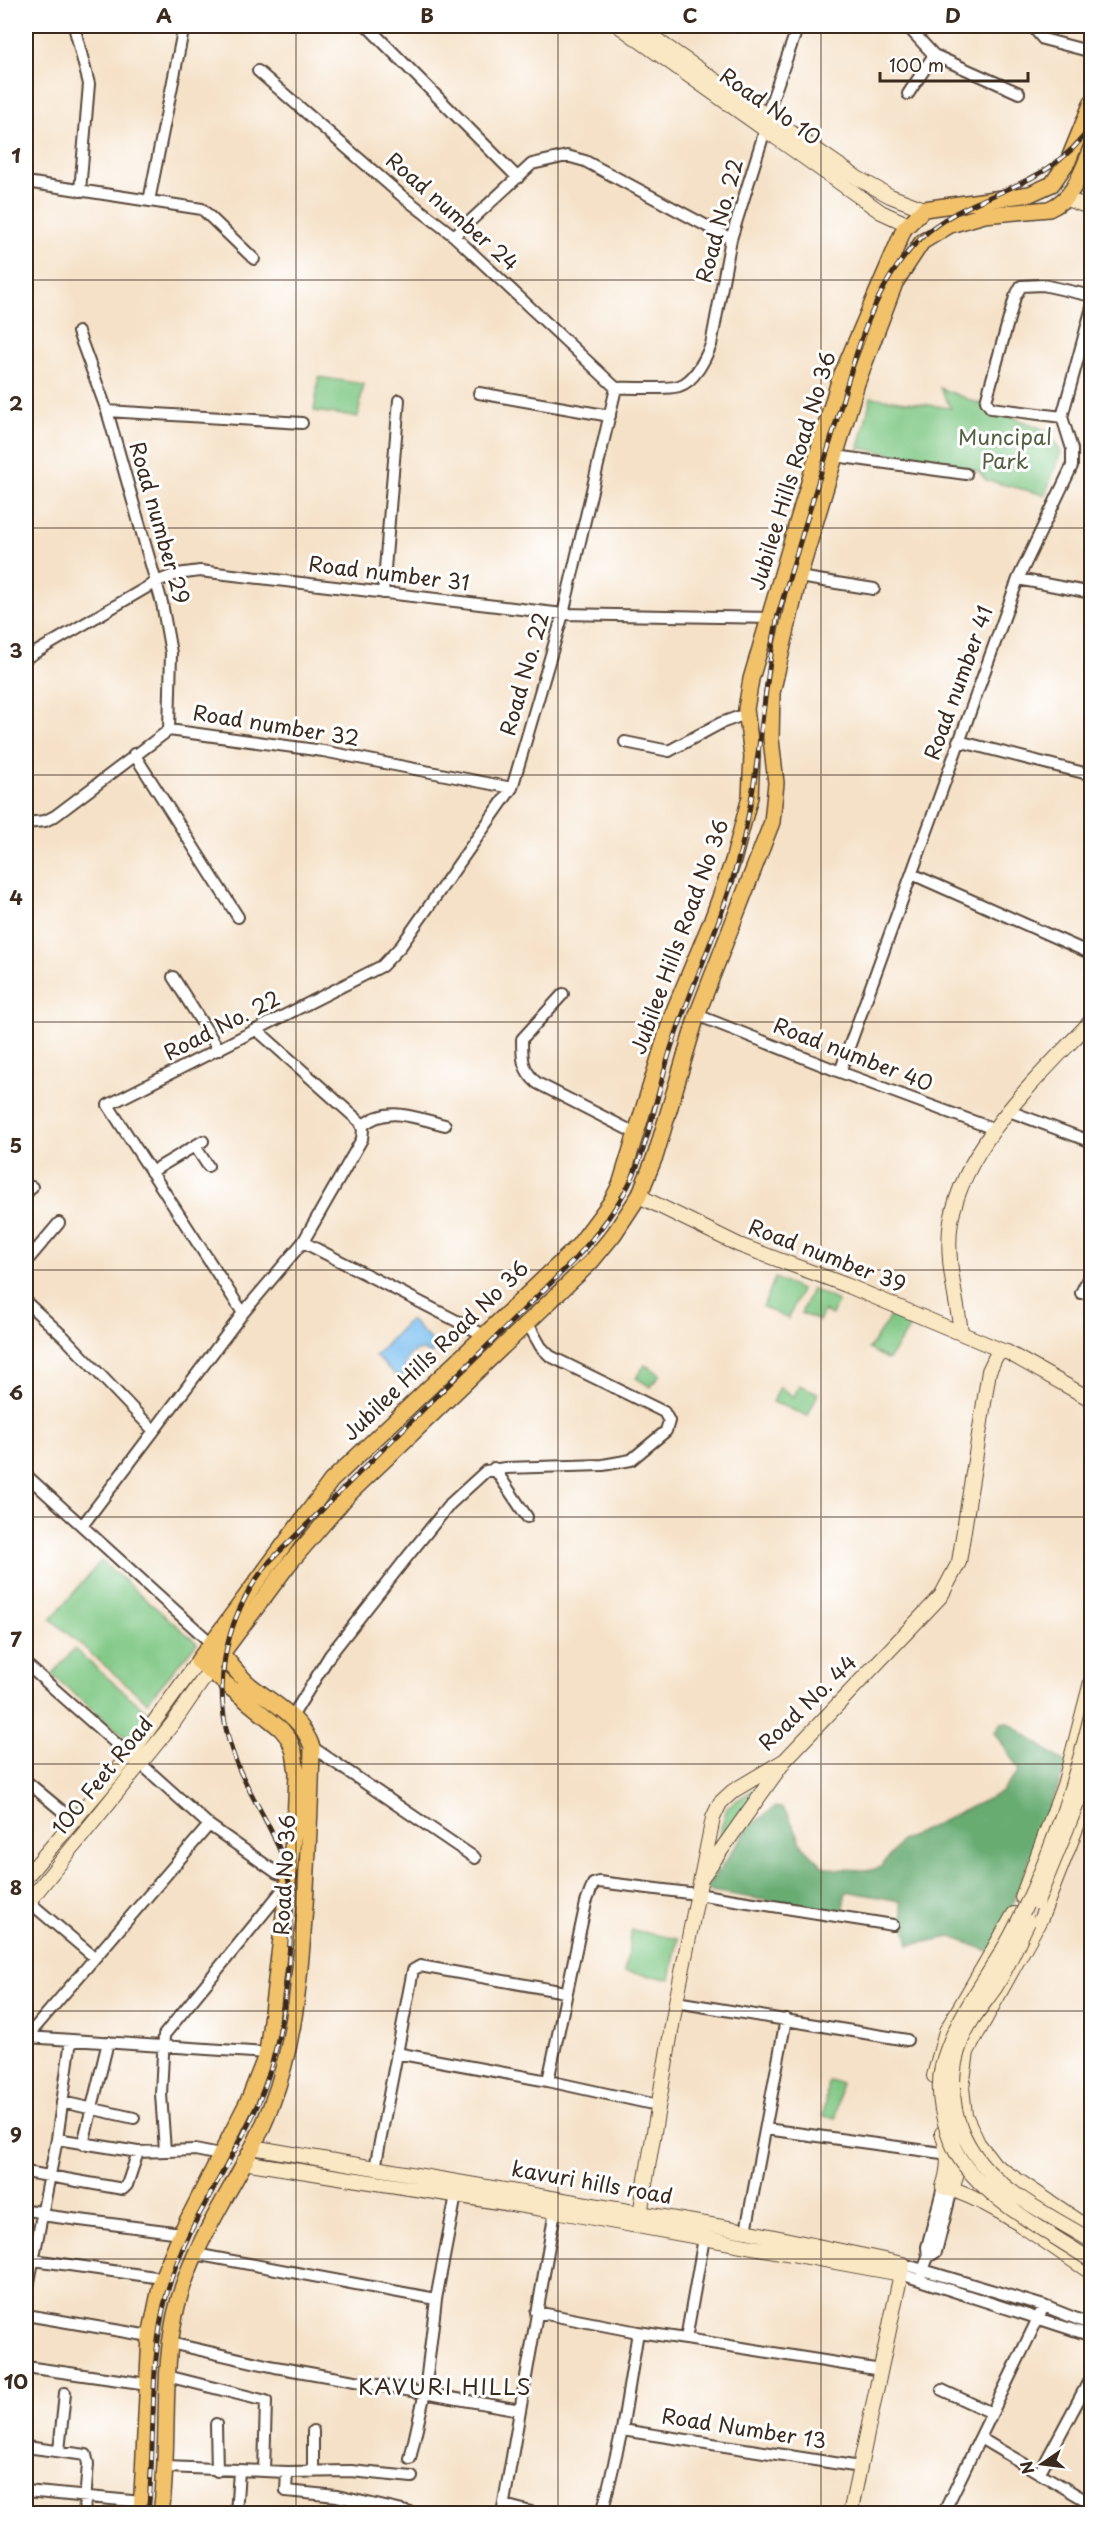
<svg xmlns="http://www.w3.org/2000/svg" width="1117" height="2539" viewBox="0 0 1117 2539" font-family="'Playpen Sans',sans-serif">
  <style>
    .green { fill: #80c885; stroke: #5e7952; stroke-width: 1.5 }
    .forest { fill: #68ac72; stroke: #526b48; stroke-width: 1.5 }
    .water { fill: #78bdef; stroke: #5a7486; stroke-width: 1.5 }
    .lines { fill: none; stroke-linecap: round; stroke-linejoin: round }
    .street-casing { stroke: #574537; stroke-width: 14 }
    .secondary-casing { stroke: #574537; stroke-width: 16 }
    .primary-casing { stroke: #574537; stroke-width: 18 }
    .street { stroke: #fff; stroke-width: 10 }
    .secondary { stroke: #fae7c3; stroke-width: 14 }
    .primary { stroke: #f2c26a; stroke-width: 15 }
    .rail-casing { stroke: #3b2a1e; stroke-width: 5 }
    .rail { stroke: #fff; stroke-width: 3; stroke-dasharray: 9; stroke-linecap: butt }
    .secondary-bridge-casing { stroke: #574537; stroke-width: 16; stroke-linecap: butt }
    .secondary-bridge { stroke: #fae7c3; stroke-width: 14 }
    .grid { fill: none; stroke: #3b2a1e; stroke-width: 1.5; stroke-opacity: 0.55 }
    .labels { text-anchor: middle; stroke-width: 6; stroke-linejoin: round; paint-order: stroke }
    .street-label { font-size: 21px; fill: #3b2a1e; stroke: #fff }
    .park-label { font-size: 21px; fill: #536142; stroke: #fff }
    .neighbourhood-label { font-size: 22px; letter-spacing: 1.5px; fill: #3b2a1e; stroke: #fff }
    .neatline { fill: none; stroke: #3b2a1e; stroke-width: 2 }
    .grid-label { font-size: 20px; text-anchor: middle; font-weight: bold; fill: #3b2a1e }
  </style>
  <rect width="100%" height="100%" fill="#fff"/>
  <filter id="ink" filterUnits="userSpaceOnUse"><feTurbulence type="fractalNoise" baseFrequency=".0167" numOctaves="2"/><feDisplacementMap in="SourceGraphic" scale="12" xChannelSelector="R" yChannelSelector="G"/><feConvolveMatrix kernelMatrix="1 2 1 2 8 2 1 2 1" color-interpolation-filters="sRGB"/></filter>
  <filter id="wash" filterUnits="userSpaceOnUse"><feTurbulence type="fractalNoise" baseFrequency=".008" numOctaves="4" result="noise"/><feDisplacementMap in="SourceGraphic" scale="24" xChannelSelector="R" yChannelSelector="G"/><feGaussianBlur stdDeviation="1.35" result="paint"/><feColorMatrix in="noise" values="0 0 0 0 0 0 0 0 0 0 0 0 0 0 0 0 0 1.4 0 .05"/><feComposite in="paint" operator="in"/></filter>
  <g filter="url(#wash)">
    <rect width="100%" height="100%" fill="#f5e1c7"/>
    <path class="green" d="M 319,377 L 363,384 L 358,417 L 314,411 Z
      M 940,388 L 1048,431 L 1061,452 L 1045,495 L 986,480 L 978,471 L 859,448 L 871,397 L 951,408 Z
      M 775,1278 L 801,1290 L 788,1319 L 763,1307 Z
      M 812,1289 L 838,1301 L 832,1315 L 824,1311 L 819,1321 L 801,1313 Z
      M 893,1312 L 915,1320 L 888,1360 L 869,1349 Z
      M 645,1365 L 660,1374 L 651,1387 L 636,1378 Z
      M 799,1385 L 818,1393 L 808,1416 L 773,1402 L 780,1387 L 794,1397 Z
      M 101,1561 L 197,1643 L 147,1702 L 51,1619 Z
      M 74,1649 L 151,1715 L 130,1741 L 52,1675 Z
      M 765,1782 L 714,1853 L 727,1807 Z
      M 632,1930 L 678,1939 L 670,1979 L 625,1972 Z
      M 828,2081 L 841,2083 L 836,2118 L 823,2116 Z"/>
    <path class="forest" d="M 1008,1722 L 1067,1764 L 994,1953 L 951,1937 L 909,1945 L 900,1901 L 846,1891 L 842,1913 L 705,1890 L 749,1827 L 775,1807 L 781,1808 L 788,1815 L 803,1846 L 823,1866 L 837,1869 L 871,1870 L 881,1867 L 901,1841 L 1002,1792 C 1007,1783 1015,1779 1019,1770 L 995,1732 L 1001,1723 Z"/>
    <path class="water" d="M 408,1321 L 411,1321 L 438,1347 L 431,1354 L 423,1350 C 408,1351 404,1360 405,1374 L 398,1377 L 375,1356 Z"/>
  </g>
  <g filter="url(#ink)">
    <g class="lines">
      <defs>
        <path id="street" d="M 74,26 L 89,84 L 80,191
          M 367,26 L 518,178
          M 907,26 L 934,55 L 1019,93
          M 1032,26 L 1043,39 L 1092,52
          M 258,71 L 402,196 L 454,236 L 616,388
          M 908,94 L 934,55
          M 767,114 L 798,26
          M 26,182 L 202,209 L 254,259
          M 149,201 L 184,26
          M 454,236 L 532,164 L 567,156 L 585,161 L 731,239
          M 78,332 L 107,411 L 162,603 L 171,653 L 169,730
          M 479,393 L 610,416
          M 107,411 L 302,423
          M 1062,417 L 991,408 L 986,401 L 1015,297 L 1021,286 L 1043,285 L 1092,296
          M 835,456 L 966,474
          M 799,577 L 874,589
          M 1018,579 L 1092,593
          M 383,593 L 399,400
          M 26,658 L 156,582 L 177,574 L 200,571 L 563,614 L 771,618
          M 958,741 L 1092,775
          M 625,742 L 669,751 L 721,723 L 746,714
          M 134,754 L 238,917
          M 26,823 L 45,821 L 55,816 L 169,730 L 323,751 L 512,788
          M 912,874 L 1092,954
          M 173,977 L 219,1050
          M 563,994 L 522,1039 C 522,1058 522,1070 537,1083 L 637,1134
          M 697,1015 L 840,1072 L 994,1129
          M 257,1030 L 360,1122 L 363,1130 L 362,1139 L 303,1242
          M 840,1072 L 1018,579 L 1072,466 L 1072,449 L 1062,417 L 1092,307
          M 1009,1111 L 1092,1142
          M 362,1126 C 388,1104 415,1118 445,1125
          M 195,1146 L 208,1166
          M 151,1172 L 203,1141
          M 26,1194 L 32,1187
          M 26,1262 L 59,1223
          M 1081,1293 L 1092,1270
          M 26,1302 L 65,1338 L 153,1430
          M 243,1313 L 108,1105 L 382,966 L 401,946 L 512,788 L 563,614 L 616,388 C 629,387 669,390 679,386 C 695,381 705,359 711,345 L 731,239 L 766,127
          M 494,1468 L 527,1517
          M 26,1475 L 211,1643
          M 82,1526 L 243,1313 L 303,1242 L 484,1335
          M 26,1664 L 129,1755
          M 293,1715 L 330,1655 L 408,1556 L 450,1504 L 486,1471 L 505,1468 L 603,1465 L 631,1460 L 666,1431 L 669,1421 L 664,1412 L 550,1356 L 541,1347 L 528,1324
          M 312,1747 L 475,1858
          M 140,1763 L 209,1825 L 277,1873 L 288,1876
          M 26,1781 L 73,1820
          M 28,1901 L 93,1956
          M 676,2002 L 907,2040
          M 27,2037 L 267,2053
          M 26,2038 L 209,1825
          M 396,2053 L 548,2081 L 657,2105
          M 548,2081 L 586,1903 L 593,1884 L 599,1882 L 697,1894 L 893,1925
          M 62,2102 L 134,2118
          M 766,2129 L 949,2154
          M 57,2139 L 138,2152 L 195,2150 L 220,2155
          M 83,2144 L 108,2042
          M 165,2151 L 161,2094 L 164,2035 L 286,1886
          M 375,2168 L 413,1970 L 420,1966 L 565,1992
          M 26,2172 L 123,2189 L 127,2185 L 138,2152
          M 26,2210 L 42,2212
          M 41,2215 L 181,2233
          M 746,2231 L 786,2019
          M 195,2254 L 436,2299
          M 928,2257 L 927,2247 L 943,2187
          M 34,2260 L 162,2278
          M 903,2264 L 1044,2306 L 1092,2325
          M 922,2273 L 928,2257 L 936,2252 L 952,2189
          M 901,2274 L 1092,2336
          M 26,2297 L 57,2139 L 71,2040
          M 536,2312 L 638,2332
          M 26,2315 L 150,2336
          M 686,2339 L 881,2370
          M 170,2343 L 275,2367 L 520,2410
          M 26,2367 L 148,2384
          M 167,2376 L 266,2401 L 264,2471
          M 942,2390 L 992,2413
          M 216,2424 L 217,2471
          M 622,2430 L 860,2467
          M 313,2431 L 313,2471
          M 980,2438 L 1092,2504
          M 26,2447 L 86,2455 L 88,2464 L 84,2514
          M 59,2451 L 65,2393
          M 410,2459 L 425,2392 L 436,2299 L 456,2195
          M 166,2467 L 287,2472 L 351,2471 L 412,2477
          M 287,2472 L 286,2491 L 337,2496 L 416,2514
          M 1040,2472 L 1092,2375
          M 26,2491 L 142,2502
          M 504,2505 L 539,2514
          M 236,2514 L 239,2471
          M 502,2514 L 555,2211
          M 602,2514 L 622,2430 L 638,2332 L 686,2339 L 704,2238
          M 943,2514 L 1044,2306"/>
        <path id="secondary" d="M 619,26 L 881,212 L 907,224
          M 640,26 L 661,43 L 859,179 L 890,196 L 924,209
          M 1066,199 L 1092,208
          M 639,1196 L 739,1245 L 846,1285 L 1003,1351
          M 961,1331 C 956,1296 945,1257 951,1221 C 965,1143 1040,1076 1092,1020
          M 1092,1788 L 1041,1918 L 967,2052 L 962,2087 L 965,2115 L 978,2143 L 995,2165 L 1092,2230
          M 26,1877 L 136,1747 L 198,1661
          M 702,1877 L 783,1763
          M 1022,1897 L 1064,1785 L 1092,1678
          M 26,1905 L 174,1722 L 209,1671
          M 934,2076 L 946,2031 L 1014,1914
          M 942,2133 C 949,2154 950,2166 943,2187 C 997,2202 1044,2243 1092,2273
          M 252,2147 L 746,2231 L 903,2264 L 850,2514
          M 243,2162 L 555,2211 L 901,2274
          M 952,2189 L 964,2153
          M 638,2226 L 676,2002 L 713,1818 L 720,1803 L 733,1791 L 785,1760 L 941,1596 L 959,1562 L 989,1371 L 996,1356 L 1003,1351 L 1007,1352 L 1092,1400"/>
        <path id="primary" d="M 209,1671 L 288,1565 L 349,1494 L 591,1262 L 614,1234 L 639,1196 L 656,1154 L 697,1015 L 772,822 L 776,783 L 771,739 L 772,693 L 799,577 L 857,383 L 895,283 L 922,242 L 950,225 L 984,215 L 1049,209 C 1075,198 1081,172 1092,148
          M 141,2514 L 150,2336 L 162,2278 L 181,2233 L 249,2099 L 267,2053 L 295,1824 L 297,1773 L 294,1752 L 289,1739 L 281,1729 L 198,1661 L 331,1481 L 578,1246 L 611,1202 L 620,1185 L 673,1013 L 713,917 L 733,861 L 750,797 L 752,756 L 746,709 L 751,679 L 839,381 L 904,229 L 924,209 L 1030,194 L 1052,184 L 1068,161 L 1092,102
          M 161,2514 C 170,2448 161,2380 175,2315 C 191,2238 244,2178 271,2106 C 296,2041 300,1974 305,1906 C 308,1853 311,1800 312,1747 C 301,1716 275,1705 250,1685 C 237,1674 228,1659 215,1647"/>
      </defs>
      <use href="#street" class="street-casing"/>
      <use href="#secondary" class="secondary-casing"/>
      <use href="#primary" class="primary-casing"/>
      <use href="#street" class="street"/>
      <use href="#secondary" class="secondary"/>
      <use href="#primary" class="primary"/>
      <defs>
        <path id="rail" d="M 148,2514 C 156,2440 148,2364 167,2293 C 185,2225 229,2170 257,2106 C 282,2049 289,1981 291,1919 C 294,1853 264,1824 239,1769 C 208,1698 221,1619 270,1561 L 573,1261 C 597,1235 618,1208 633,1176 C 651,1135 658,1088 672,1045 C 694,980 723,919 740,853 C 760,775 762,694 778,615 C 796,555 814,496 832,436 C 853,367 867,292 920,239 C 972,188 1045,195 1092,125"/>
      </defs>
      <use href="#rail" class="rail-casing"/>
      <use href="#rail" class="rail"/>
      <defs>
        <path id="secondary-bridge" d="M 1092,1712 C 1074,1788 1048,1864 1012,1934 C 989,1977 954,2018 942,2066 C 936,2093 943,2125 955,2150 C 979,2197 1049,2232 1092,2261
          M 1037,1902 L 1083,1789 L 1092,1755
          M 1028,1922 C 1017,1944 1008,1967 995,1988 C 983,2005 968,2022 961,2042 C 952,2065 951,2086 955,2109 C 969,2179 1036,2207 1092,2241"/>
      </defs>
      <use href="#secondary-bridge" class="secondary-bridge-casing"/>
      <use href="#secondary-bridge" class="secondary-bridge"/>
    </g>
  </g>
  <path class="grid" d="M 296,26 L 296,2514M 558,26 L 558,2514M 821,26 L 821,2514M 26,280 L 1092,280M 26,528 L 1092,528M 26,775 L 1092,775M 26,1022 L 1092,1022M 26,1270 L 1092,1270M 26,1517 L 1092,1517M 26,1764 L 1092,1764M 26,2011 L 1092,2011M 26,2259 L 1092,2259"/>
  <g class="labels">
    <g class="street-label">
      <text transform="translate(770 107) rotate(35)" y="7">Road No 10</text>
      <text transform="translate(452 212) rotate(41)" y="7">Road number 24</text>
      <text transform="translate(720 221) rotate(-75)" y="7">Road No. 22</text>
      <text transform="translate(793 471) rotate(-73)" y="7">Jubilee Hills Road No 36</text>
      <text transform="translate(159 523) rotate(74)" y="7">Road number 29</text>
      <text transform="translate(389 574) rotate(7)" y="7">Road number 31</text>
      <text transform="translate(525 674) rotate(-74)" y="7">Road No. 22</text>
      <text transform="translate(959 683) rotate(-70)" y="7">Road number 41</text>
      <text transform="translate(276 726) rotate(9)" y="7">Road number 32</text>
      <text transform="translate(680 937) rotate(-70)" y="7">Jubilee Hills Road No 36</text>
      <text transform="translate(222 1026) rotate(-27)" y="7">Road No. 22</text>
      <text transform="translate(853 1055) rotate(21)" y="7">Road number 40</text>
      <text transform="translate(827 1256) rotate(21)" y="7">Road number 39</text>
      <text transform="translate(436 1351) rotate(-44)" y="7">Jubilee Hills Road No 36</text>
      <text transform="translate(808 1703) rotate(-44)" y="7">Road No. 44</text>
      <text transform="translate(103 1776) rotate(-51)" y="7">100 Feet Road</text>
      <text transform="translate(285 1875) rotate(-87)" y="7">Road No 36</text>
      <text transform="translate(592 2183) rotate(10)" y="7">kavuri hills road</text>
      <text transform="translate(744 2429) rotate(9)" y="7">Road Number 13</text>
    </g>
    <g class="park-label">
      <text x="1005" y="445">Muncipal<tspan x="1005" dy="24">Park</tspan></text>
    </g>
    <g class="neighbourhood-label">
      <text x="445" y="2395">KAVURI HILLS</text>
    </g>
  </g>
  <rect width="1117" height="2539" fill="none" stroke="#fff" stroke-width="66"/>
  <g transform="translate(1042 2464) rotate(256)" stroke="#ffffff" stroke-width="4.5" paint-order="stroke">
  <path d="M0-4.5L10 22L0 15L-10 22Z" fill="#3b2a1e"/>
  <text y="-9" font-size="16" font-weight="bold" text-anchor="middle" fill="#3b2a1e">N</text>
  </g>
  <path d="M880 72v9h148v-9" fill="none" stroke="#3b2a1e" stroke-width="3"/>
  <text x="889" y="72" font-size="18" fill="#3b2a1e" stroke="#ffffff" stroke-width="4.5" paint-order="stroke">100 m</text>
  <rect x="33" y="33" width="1051" height="2473" class="neatline"/>
  <g class="grid-label">
    <text x="164" y="23">A</text>
    <text x="427" y="23">B</text>
    <text x="690" y="23">C</text>
    <text x="953" y="23">D</text>
    <text x="16" y="163">1</text>
    <text x="16" y="411">2</text>
    <text x="16" y="658">3</text>
    <text x="16" y="905">4</text>
    <text x="16" y="1153">5</text>
    <text x="16" y="1400">6</text>
    <text x="16" y="1647">7</text>
    <text x="16" y="1895">8</text>
    <text x="16" y="2142">9</text>
    <text x="16" y="2389">10</text>
  </g>
</svg>
